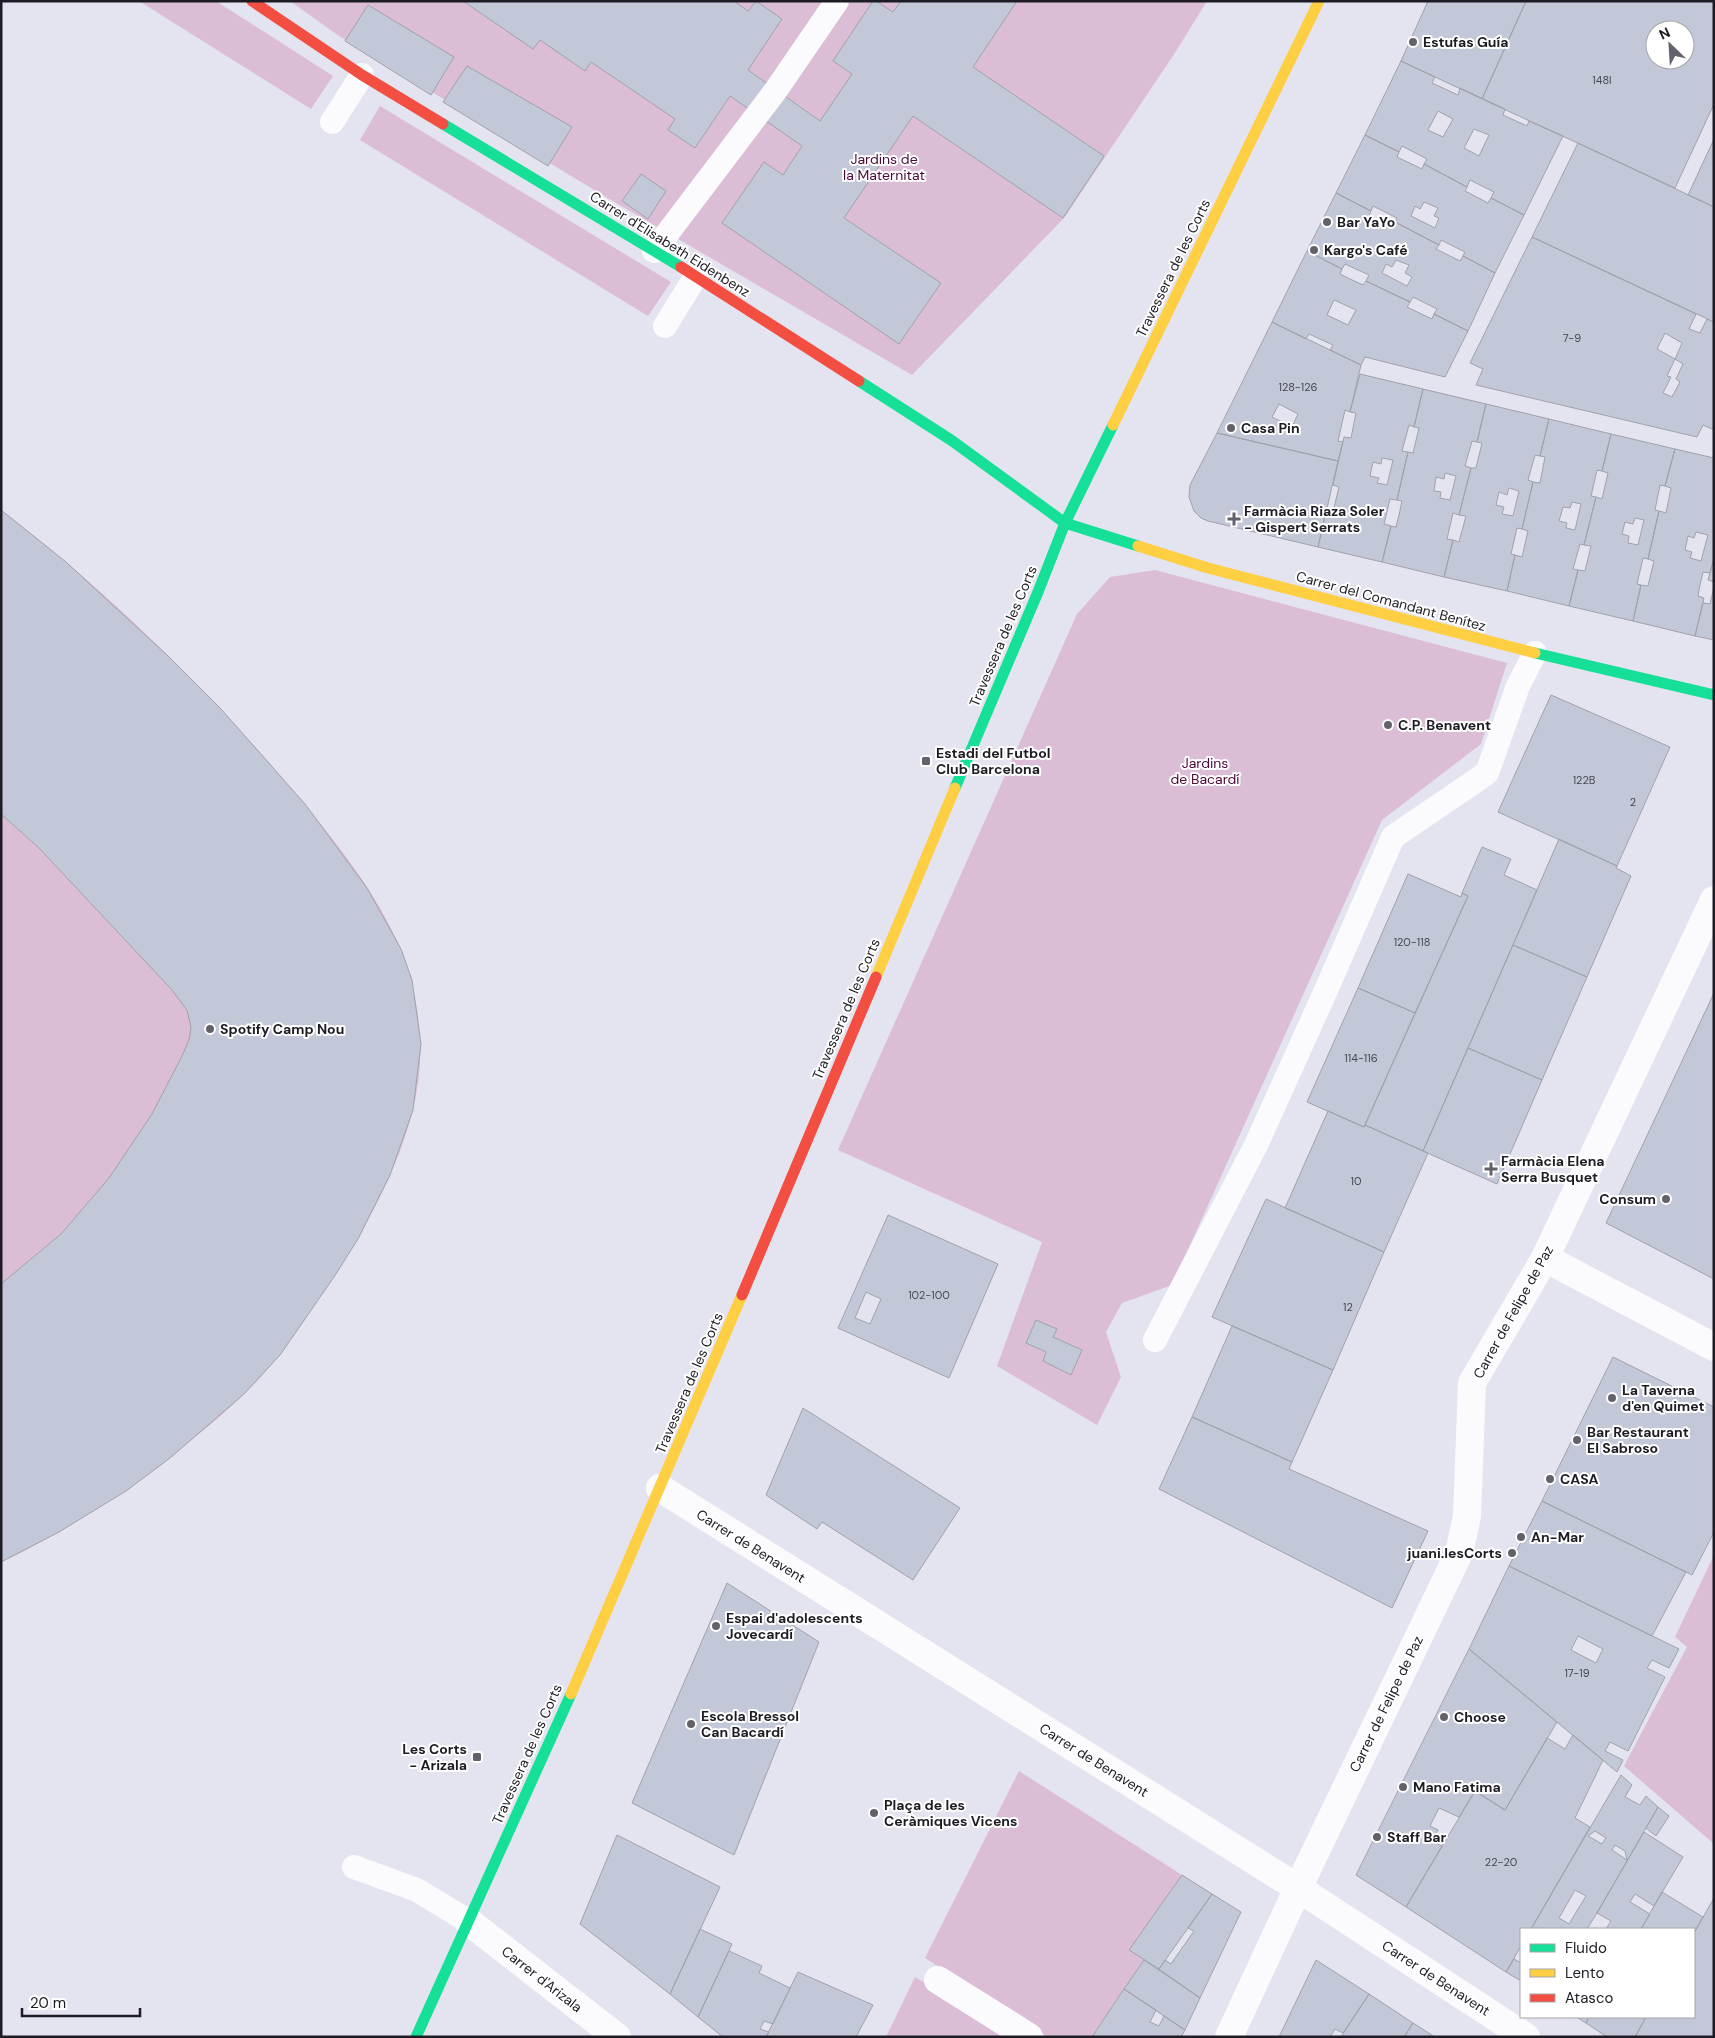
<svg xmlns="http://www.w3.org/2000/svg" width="1715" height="2038" viewBox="0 0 1715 2038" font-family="'DM Sans',sans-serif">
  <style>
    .green { fill: #dcbdd6 }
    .building { fill: #c2c8d8; stroke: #a0a2ab; fill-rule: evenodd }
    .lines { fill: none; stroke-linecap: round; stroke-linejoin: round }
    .lane { stroke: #fbfbfd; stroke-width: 24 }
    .street { stroke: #fbfbfd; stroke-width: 28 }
    .fast { stroke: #16e098; stroke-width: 11 }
    .slow { stroke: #ffcf43; stroke-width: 11 }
    .jam { stroke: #f24e42; stroke-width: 11 }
    .poi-dot { fill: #63626b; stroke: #fff; stroke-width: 2 }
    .labels { text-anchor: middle; stroke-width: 4; stroke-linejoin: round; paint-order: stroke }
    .number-label { font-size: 11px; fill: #464751 }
    .poi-label { font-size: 14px; font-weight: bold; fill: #1d1c24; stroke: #fff; text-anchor: start }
    .park-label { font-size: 14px; fill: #4c0839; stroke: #fff }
    .street-label { font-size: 14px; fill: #1d1c24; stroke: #fff }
  </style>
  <rect width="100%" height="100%" fill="#e4e3f0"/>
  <path class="green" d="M 139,1 L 216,1 L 333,76 L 311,109 Z
    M 290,1 L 1207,1 L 1173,56 L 1064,218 L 912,375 L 611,200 L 339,36 Z
    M 380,106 L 671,282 L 648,316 L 360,140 Z
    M 1,510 C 105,589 199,681 284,780 C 328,832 376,889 402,952 C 413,980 419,1011 420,1041 C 425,1129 368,1227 320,1297 C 297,1332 273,1367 242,1396 C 202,1435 156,1467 109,1498 C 74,1522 40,1545 1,1562 Z
    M 1155,570 L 1507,663 L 1481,744 L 1382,820 L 1172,1285 L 1122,1303 L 1106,1332 L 1121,1377 L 1097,1425 L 997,1366 L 1042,1242 L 838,1150 L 1077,614 L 1110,577 Z
    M 1714,1555 L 1714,1844 L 1624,1766 L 1687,1647 L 1675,1637 Z
    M 1019,1771 L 1182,1875 L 1130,1950 L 1144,1960 L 1092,2037 L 1048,2037 L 925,1958 Z
    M 915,1977 L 1013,2037 L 886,2037 Z"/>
  <path class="building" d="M 463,1 L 734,1 L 748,11 L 756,1 L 782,19 L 748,70 L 820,121 L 852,74 L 833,61 L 873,1 L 876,1 L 893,12 L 901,1 L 1017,1 L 973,67 L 1104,156 L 1063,218 L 913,116 L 844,218 L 941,283 L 899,344 L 722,223 L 764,162 L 783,175 L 802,146 L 730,96 L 695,148 L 668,130 L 675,119 L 591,62 L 585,71 L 540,40 L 533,49 Z
    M 1428,1 L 1526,1 L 1482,99 L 1401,61 Z
    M 1526,1 L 1714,1 L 1714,104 L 1675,188 L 1482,99 ZM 1655,30 L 1685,30 L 1685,60 L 1655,60 Z
    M 368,5 L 454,57 L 431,95 L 345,41 Z
    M 1401,61 L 1435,77 L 1432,83 L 1458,95 L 1460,88 L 1505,109 L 1503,115 L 1527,126 L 1529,121 L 1563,136 L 1524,215 L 1491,198 L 1494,192 L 1470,180 L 1467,187 L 1424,164 L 1427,159 L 1402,146 L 1399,152 L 1365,135 ZM 1438,111 L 1453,119 L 1443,137 L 1428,130 ZM 1474,129 L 1489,135 L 1479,156 L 1464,148 Z
    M 467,66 L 572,127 L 548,166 L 443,102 Z
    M 1365,135 L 1399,152 L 1397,157 L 1422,169 L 1424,164 L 1467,187 L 1465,191 L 1488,203 L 1491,198 L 1524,215 L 1495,273 L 1463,256 L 1465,252 L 1441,240 L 1439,245 L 1395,222 L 1397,218 L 1373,206 L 1371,211 L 1336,193 ZM 1424,202 L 1438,208 L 1434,216 L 1439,218 L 1435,228 L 1411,216 L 1415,206 L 1420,209 Z
    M 1714,139 L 1714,207 L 1688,195 Z
    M 1578,143 L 1714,207 L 1714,322 L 1532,237 Z
    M 641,174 L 666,191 L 648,219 L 622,201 Z
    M 1336,193 L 1371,211 L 1369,216 L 1379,221 L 1392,228 L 1395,222 L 1439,245 L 1436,249 L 1460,261 L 1463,256 L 1495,273 L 1468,331 L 1434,314 L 1437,309 L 1413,297 L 1410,302 L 1366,281 L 1369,275 L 1345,264 L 1342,269 L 1307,251 ZM 1396,260 L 1409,265 L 1405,273 L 1412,277 L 1407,286 L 1382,273 L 1386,264 L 1392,267 Z
    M 1532,237 L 1696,314 L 1689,329 L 1700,333 L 1707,319 L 1714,322 L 1714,430 L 1703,425 L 1697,437 L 1476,385 L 1483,369 L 1470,363 ZM 1665,333 L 1682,343 L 1675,359 L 1657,349 ZM 1675,359 L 1683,364 L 1676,379 L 1680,382 L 1672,397 L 1663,393 L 1671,377 L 1667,376 Z
    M 1307,251 L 1342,269 L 1340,274 L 1350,279 L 1363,285 L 1366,281 L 1410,302 L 1407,307 L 1432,319 L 1434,314 L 1468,331 L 1445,377 L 1365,357 L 1361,365 L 1330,350 L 1333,345 L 1309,334 L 1306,339 L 1272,322 ZM 1334,300 L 1356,310 L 1348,325 L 1327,315 Z
    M 1272,322 L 1361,365 L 1350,412 L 1345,410 L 1338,441 L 1343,442 L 1338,461 L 1217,433 ZM 1279,404 L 1298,414 L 1292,427 L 1272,417 Z
    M 1360,374 L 1423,389 L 1414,427 L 1409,425 L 1402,451 L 1408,452 L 1397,500 L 1390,499 L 1384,524 L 1391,526 L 1382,562 L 1318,547 L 1326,510 L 1333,512 L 1339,487 L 1333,485 L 1344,437 L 1351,438 L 1356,413 L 1350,412 ZM 1382,458 L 1393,460 L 1387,485 L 1377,483 L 1379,478 L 1370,476 L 1373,462 L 1381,464 Z
    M 1423,389 L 1486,404 L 1477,442 L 1472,441 L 1465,466 L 1471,468 L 1459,515 L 1453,513 L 1447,539 L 1453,540 L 1444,577 L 1382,562 L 1391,526 L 1396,527 L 1399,515 L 1402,501 L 1397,500 L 1408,452 L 1413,453 L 1419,428 L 1414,427 ZM 1445,473 L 1456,476 L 1450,500 L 1440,498 L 1441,492 L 1434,491 L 1436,477 L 1444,479 Z
    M 1486,404 L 1549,419 L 1540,456 L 1535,455 L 1528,480 L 1533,482 L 1522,529 L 1517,528 L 1511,554 L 1515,555 L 1507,591 L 1444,577 L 1453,540 L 1459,542 L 1466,516 L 1459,515 L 1471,468 L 1476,468 L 1482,443 L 1477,442 ZM 1509,488 L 1519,491 L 1513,516 L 1502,514 L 1504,507 L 1496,505 L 1499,492 L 1507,495 Z
    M 1549,419 L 1611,434 L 1602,471 L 1597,470 L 1591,496 L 1596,497 L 1584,545 L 1580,544 L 1573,569 L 1578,570 L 1569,606 L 1507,591 L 1515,555 L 1522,557 L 1528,531 L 1522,529 L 1533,482 L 1540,483 L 1545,457 L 1540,456 ZM 1572,502 L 1581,504 L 1575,530 L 1566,528 L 1567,523 L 1559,521 L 1563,507 L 1570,508 Z
    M 1217,433 L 1338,461 L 1318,547 L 1208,521 L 1201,518 L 1194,511 L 1189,497 L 1190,485 Z
    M 1611,434 L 1675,449 L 1665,486 L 1660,485 L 1655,510 L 1659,511 L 1648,559 L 1643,558 L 1637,584 L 1641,585 L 1633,621 L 1569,606 L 1578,570 L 1585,571 L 1591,546 L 1584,545 L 1596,497 L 1602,499 L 1608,473 L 1602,471 ZM 1635,518 L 1644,520 L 1638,545 L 1628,543 L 1629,536 L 1622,534 L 1625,522 L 1633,524 Z
    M 1675,449 L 1714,458 L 1714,558 L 1710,573 L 1703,572 L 1700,585 L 1698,596 L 1704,598 L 1695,636 L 1633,621 L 1641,585 L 1648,586 L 1654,561 L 1648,559 L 1659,511 L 1666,513 L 1671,488 L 1665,486 ZM 1696,532 L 1708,535 L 1701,561 L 1690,558 L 1692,552 L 1685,550 L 1688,536 L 1694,538 Z
    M 1,510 L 66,562 L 167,655 L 221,709 L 305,804 L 367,888 L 401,949 L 412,980 L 421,1044 L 413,1110 L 390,1175 L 358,1239 L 334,1277 L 280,1355 L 244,1394 L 170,1458 L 126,1491 L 59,1532 L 1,1562 L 1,1284 L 61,1234 L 109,1178 L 152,1114 L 182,1056 L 189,1040 L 191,1027 L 187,1010 L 172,990 L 39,848 L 1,814 Z
    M 1714,558 L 1714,582 L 1708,580 Z
    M 1714,587 L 1714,640 L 1695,636 L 1703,603 L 1710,604 Z
    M 1551,695 L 1670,747 L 1617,866 L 1498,812 Z
    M 1559,839 L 1617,866 L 1616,868 L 1631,876 L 1587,977 L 1513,945 Z
    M 1482,847 L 1511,859 L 1504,875 L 1537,890 L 1423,1151 L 1365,1125 L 1468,896 L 1462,893 Z
    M 1408,874 L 1461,897 L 1462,893 L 1468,896 L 1415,1013 L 1358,988 Z
    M 1513,945 L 1587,977 L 1542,1080 L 1468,1048 Z
    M 1358,988 L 1415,1013 L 1364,1127 L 1307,1102 Z
    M 1714,993 L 1714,1279 L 1606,1223 Z
    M 1468,1048 L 1542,1080 L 1497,1184 L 1423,1151 Z
    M 1328,1111 L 1364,1127 L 1365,1125 L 1428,1153 L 1384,1252 L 1285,1208 Z
    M 1266,1199 L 1384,1252 L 1333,1370 L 1212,1317 Z
    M 888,1215 L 998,1264 L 949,1378 L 838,1328 ZM 866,1292 L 881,1299 L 870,1324 L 855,1318 Z
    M 1036,1320 L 1057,1329 L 1053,1337 L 1082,1350 L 1071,1375 L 1043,1361 L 1046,1352 L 1026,1343 Z
    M 1232,1326 L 1333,1370 L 1292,1462 L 1192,1417 Z
    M 1613,1357 L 1714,1407 L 1714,1532 L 1692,1575 L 1542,1501 Z
    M 803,1408 L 960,1508 L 913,1580 L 822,1522 L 817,1529 L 766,1495 Z
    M 1192,1417 L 1292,1462 L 1289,1469 L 1428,1531 L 1392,1608 L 1159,1489 Z
    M 1542,1501 L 1686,1572 L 1652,1636 L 1509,1566 Z
    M 1509,1566 L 1679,1649 L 1669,1668 L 1652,1660 L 1647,1668 L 1665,1677 L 1628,1751 L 1610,1742 L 1605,1751 L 1623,1760 L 1617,1772 L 1469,1649 ZM 1578,1636 L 1603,1649 L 1596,1663 L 1571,1650 Z
    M 727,1583 L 819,1642 L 734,1855 L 632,1803 Z
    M 1469,1649 L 1557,1722 L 1505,1810 L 1475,1791 L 1459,1817 L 1439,1808 L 1430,1826 L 1438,1830 L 1432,1841 L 1442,1846 L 1406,1907 L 1356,1875 Z
    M 1573,1735 L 1603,1760 L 1575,1818 L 1590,1827 L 1531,1929 L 1521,1929 L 1521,1946 L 1506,1972 L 1406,1907 L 1475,1791 L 1505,1810 L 1547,1738 L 1565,1749 Z
    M 1621,1775 L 1632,1785 L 1625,1797 L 1640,1805 L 1646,1796 L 1658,1807 L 1597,1913 L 1587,1929 L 1531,1929 ZM 1595,1831 L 1606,1838 L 1602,1844 L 1588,1836 ZM 1615,1845 L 1625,1851 L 1627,1860 L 1612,1850 ZM 1575,1890 L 1586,1896 L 1569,1924 L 1559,1918 Z
    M 1658,1807 L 1669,1816 L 1656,1836 L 1646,1828 Z
    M 1644,1832 L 1683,1857 L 1654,1906 L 1635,1894 L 1630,1902 L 1650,1914 L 1641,1929 L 1606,1929 L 1611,1921 L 1597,1913 Z
    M 617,1835 L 720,1887 L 670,1994 L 580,1924 Z
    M 1182,1875 L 1212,1894 L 1159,1969 L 1129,1950 Z
    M 1662,1892 L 1703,1917 L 1694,1933 L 1694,1929 L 1641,1929 Z
    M 1212,1894 L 1241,1912 L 1200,1998 L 1159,1969 L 1165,1960 L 1171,1964 L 1194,1931 L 1188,1928 Z
    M 1714,1898 L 1714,2037 L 1635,2037 L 1646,2017 L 1694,2017 L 1694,1933 Z
    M 700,1929 L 732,1944 L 698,2017 L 670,1994 Z
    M 729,1951 L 762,1966 L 759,1973 L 790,1988 L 773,2024 L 764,2021 L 760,2029 L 769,2032 L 766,2037 L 723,2037 L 698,2017 Z
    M 1514,1959 L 1521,1963 L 1521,1981 L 1506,1972 Z
    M 1144,1960 L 1200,1998 L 1185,2030 L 1124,1989 Z
    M 1316,1960 L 1369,1994 L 1343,2033 L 1335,2029 L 1330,2037 L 1279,2037 Z
    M 798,1972 L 873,2005 L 856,2037 L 766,2037 Z
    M 1124,1989 L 1156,2010 L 1150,2022 L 1159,2026 L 1164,2016 L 1185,2030 L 1181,2037 L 1092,2037 Z
    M 1369,1994 L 1413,2023 L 1404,2037 L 1341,2037 Z
    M 1576,2017 L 1589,2017 L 1586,2023 Z
    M 1589,2017 L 1646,2017 L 1635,2037 L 1607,2037 L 1586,2023 Z
    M 1413,2023 L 1435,2037 L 1404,2037 Z"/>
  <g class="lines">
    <path class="lane" d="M 332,122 L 362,75
      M 654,251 L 776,90 L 837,1
      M 665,326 L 696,276
      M 1155,1340 L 1256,1145 L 1327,988 L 1393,837 L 1487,773 L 1518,686 L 1535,653
      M 354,1867 L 417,1890 L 468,1921"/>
    <path class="street" d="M 1545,1258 L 1714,1347
      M 660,1488 L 1298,1888 L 1526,2037
      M 468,1921 L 617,2037
      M 938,1980 L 1029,2037
      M 1229,2037 L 1298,1888 L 1459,1553 L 1467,1516 L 1472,1383 L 1545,1258 L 1714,900"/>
    <path class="fast" d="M 443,124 L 681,267
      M 859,381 L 951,440 L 1065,523 L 1138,546
      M 1535,653 L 1714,695
      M 955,788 L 1038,592 L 1065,523 L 1113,425
      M 416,2037 L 571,1694"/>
    <path class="slow" d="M 1113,425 L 1319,1
      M 1138,546 L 1208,568 L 1535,653
      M 876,977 L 955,788
      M 571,1694 L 742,1295"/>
    <path class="jam" d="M 252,1 L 362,75 L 443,124
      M 681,267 L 859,381
      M 742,1295 L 876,977"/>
  </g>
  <g class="poi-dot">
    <circle cx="1413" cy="42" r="5"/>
    <circle cx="1327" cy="222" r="5"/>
    <circle cx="1314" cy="250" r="5"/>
    <circle cx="1231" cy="428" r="5"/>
    <path d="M1231.5 511.5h5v5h5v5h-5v5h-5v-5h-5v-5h5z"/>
    <circle cx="1388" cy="725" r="5"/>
    <rect x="921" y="756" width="10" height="10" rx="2.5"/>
    <circle cx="210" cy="1029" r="5"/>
    <path d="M1488.5 1161.5h5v5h5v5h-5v5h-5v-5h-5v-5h5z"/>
    <circle cx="1666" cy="1199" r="5"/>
    <circle cx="1612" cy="1398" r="5"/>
    <circle cx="1577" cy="1440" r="5"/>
    <circle cx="1550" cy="1479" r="5"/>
    <circle cx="1521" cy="1537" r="5"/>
    <circle cx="1512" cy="1553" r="5"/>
    <circle cx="716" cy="1626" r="5"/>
    <circle cx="1444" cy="1717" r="5"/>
    <circle cx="691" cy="1724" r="5"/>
    <rect x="472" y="1752" width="10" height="10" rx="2.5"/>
    <circle cx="1403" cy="1787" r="5"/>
    <circle cx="874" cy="1813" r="5"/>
    <circle cx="1377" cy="1837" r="5"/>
  </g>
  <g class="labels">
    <g class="number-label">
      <text x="1602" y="84">148I</text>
      <text x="1572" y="342">7-9</text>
      <text x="1298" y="391">128-126</text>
      <text x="1584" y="784">122B</text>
      <text x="1633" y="806">2</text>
      <text x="1412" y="946">120-118</text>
      <text x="1361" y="1062">114-116</text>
      <text x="1356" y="1185">10</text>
      <text x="929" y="1299">102-100</text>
      <text x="1348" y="1311">12</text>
      <text x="1577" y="1677">17-19</text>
      <text x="1501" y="1866">22-20</text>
    </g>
    <g class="poi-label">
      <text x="1423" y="47">Estufas Guía</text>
      <text x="1337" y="227">Bar YaYo</text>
      <text x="1324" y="255">Kargo's Café</text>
      <text x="1241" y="433">Casa Pin</text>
      <text x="1244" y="516">Farmàcia Riaza Soler<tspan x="1244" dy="16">- Gispert Serrats</tspan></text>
      <text x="1398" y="730">C.P. Benavent</text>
      <text x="936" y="758">Estadi del Futbol<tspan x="936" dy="16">Club Barcelona</tspan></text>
      <text x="220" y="1034">Spotify Camp Nou</text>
      <text x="1501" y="1166">Farmàcia Elena<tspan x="1501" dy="16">Serra Busquet</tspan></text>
      <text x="1656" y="1204" text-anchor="end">Consum</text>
      <text x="1622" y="1395">La Taverna<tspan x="1622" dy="16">d'en Quimet</tspan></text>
      <text x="1587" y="1437">Bar Restaurant<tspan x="1587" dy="16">El Sabroso</tspan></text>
      <text x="1560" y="1484">CASA</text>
      <text x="1531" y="1542">An-Mar</text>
      <text x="1502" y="1558" text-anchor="end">juani.lesCorts</text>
      <text x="726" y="1623">Espai d'adolescents<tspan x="726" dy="16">Jovecardí</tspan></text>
      <text x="701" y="1721">Escola Bressol<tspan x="701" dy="16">Can Bacardí</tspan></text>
      <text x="1454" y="1722">Choose</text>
      <text x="467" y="1754" text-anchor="end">Les Corts<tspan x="467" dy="16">- Arizala</tspan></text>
      <text x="1413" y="1792">Mano Fatima</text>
      <text x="884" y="1810">Plaça de les<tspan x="884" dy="16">Ceràmiques Vicens</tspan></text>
      <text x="1387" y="1842">Staff Bar</text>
    </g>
    <g class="park-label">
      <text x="884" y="164">Jardins de<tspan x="884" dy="16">la Maternitat</tspan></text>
      <text x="1205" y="768">Jardins<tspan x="1205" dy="16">de Bacardí</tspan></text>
    </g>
    <g class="street-label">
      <text transform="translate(670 244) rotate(32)" y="5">Carrer d'Elisabeth Eidenbenz</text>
      <text transform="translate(1173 268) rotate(-64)" y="5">Travessera de les Corts</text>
      <text transform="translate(1391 601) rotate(15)" y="5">Carrer del Comandant Benítez</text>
      <text transform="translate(1003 636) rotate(-67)" y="5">Travessera de les Corts</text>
      <text transform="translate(846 1009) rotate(-67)" y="5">Travessera de les Corts</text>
      <text transform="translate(1513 1312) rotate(-61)" y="5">Carrer de Felipe de Paz</text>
      <text transform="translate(689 1383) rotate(-67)" y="5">Travessera de les Corts</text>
      <text transform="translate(751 1546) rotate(32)" y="5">Carrer de Benavent</text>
      <text transform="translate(1386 1704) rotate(-64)" y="5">Carrer de Felipe de Paz</text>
      <text transform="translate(527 1754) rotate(-66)" y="5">Travessera de les Corts</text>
      <text transform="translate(1094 1760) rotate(32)" y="5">Carrer de Benavent</text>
      <text transform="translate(1436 1978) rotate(33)" y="5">Carrer de Benavent</text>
      <text transform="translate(542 1979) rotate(38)" y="5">Carrer d'Arizala</text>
    </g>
  </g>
  <rect width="1715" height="2038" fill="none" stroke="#1d1c24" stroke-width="5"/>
  <rect x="1520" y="1928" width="175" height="90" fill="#ffffff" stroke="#a5a4a7"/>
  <rect x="1530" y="1944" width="25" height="8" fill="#16e098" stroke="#a5a4a7"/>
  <text x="1565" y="1953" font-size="15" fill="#1d1c24">Fluido</text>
  <rect x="1530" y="1969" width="25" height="8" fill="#ffcf43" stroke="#a5a4a7"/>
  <text x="1565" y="1978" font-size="15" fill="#1d1c24">Lento</text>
  <rect x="1530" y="1994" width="25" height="8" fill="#f24e42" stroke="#a5a4a7"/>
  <text x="1565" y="2003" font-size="15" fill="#1d1c24">Atasco</text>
  <g transform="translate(1670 45) rotate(335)"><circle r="24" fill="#ffffff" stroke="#a5a4a7"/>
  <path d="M0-4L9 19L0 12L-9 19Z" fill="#63626b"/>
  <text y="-8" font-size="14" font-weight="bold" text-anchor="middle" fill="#1d1c24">N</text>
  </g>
  <path d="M22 2008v8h118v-8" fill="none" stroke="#1d1c24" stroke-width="2.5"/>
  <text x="30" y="2008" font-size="15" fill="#1d1c24" stroke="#ffffff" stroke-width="4" paint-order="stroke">20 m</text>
</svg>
